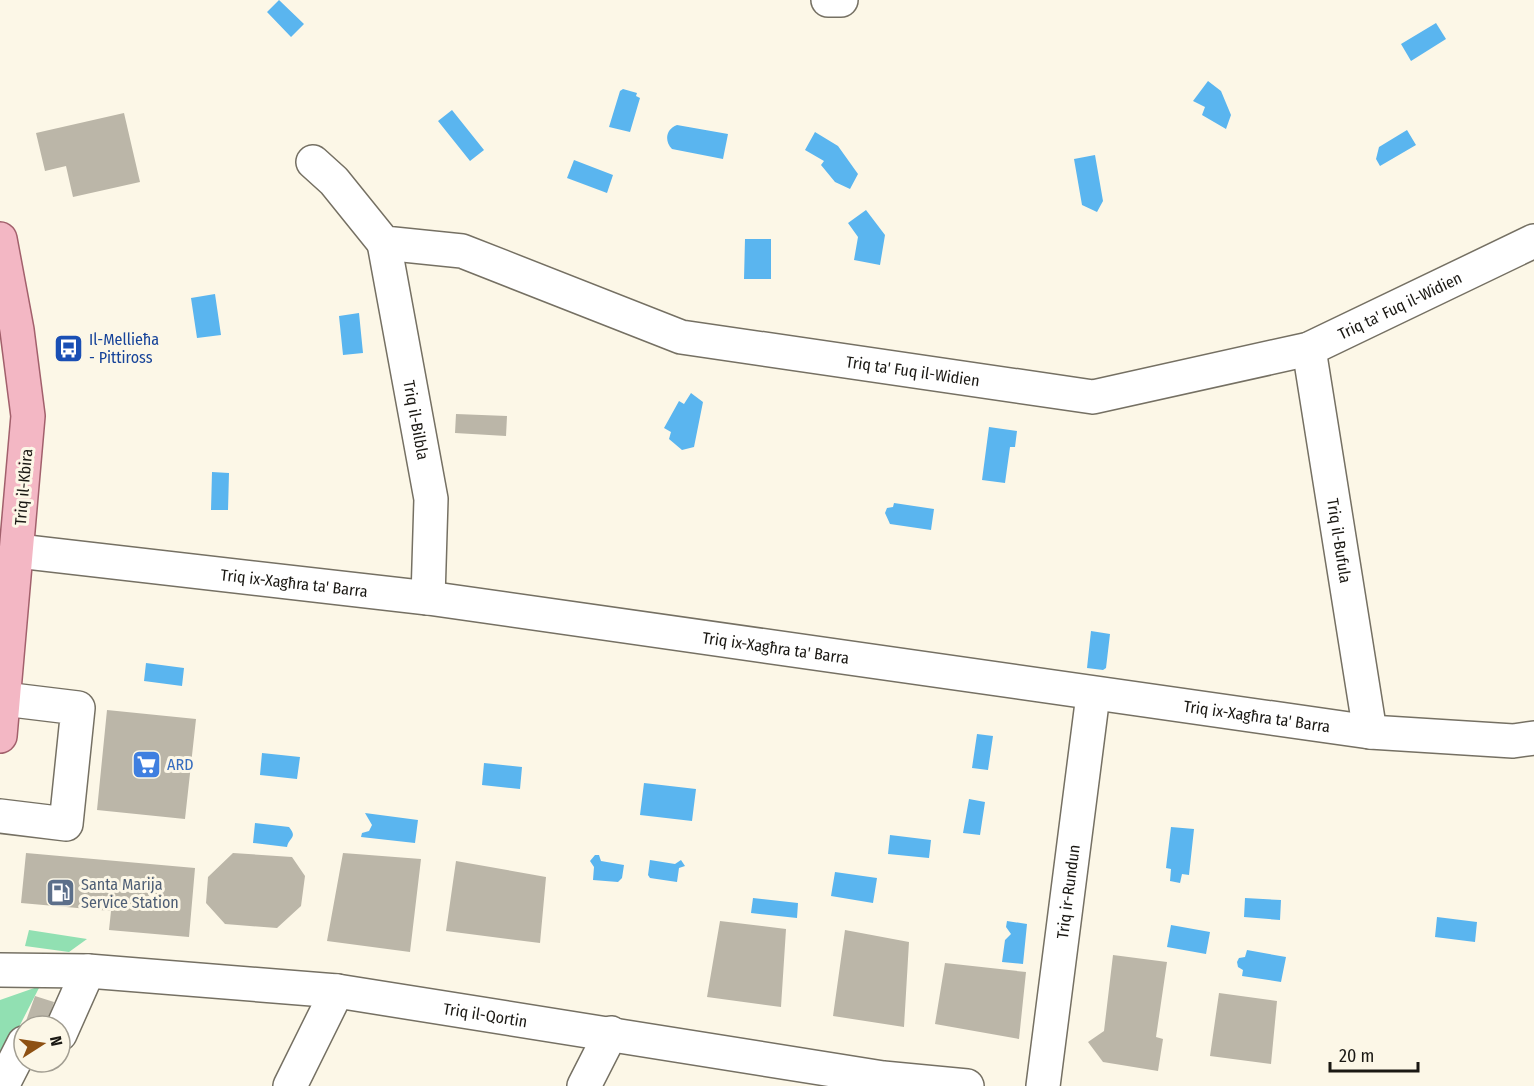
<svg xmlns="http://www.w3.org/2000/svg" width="1534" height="1086" viewBox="0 0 1534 1086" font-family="'Fira Sans Condensed',sans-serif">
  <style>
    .green { fill: #91e0b2 }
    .water { fill: #5ab5ef }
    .building { fill: #bbb6a8 }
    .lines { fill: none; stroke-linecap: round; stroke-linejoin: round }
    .minor-casing { stroke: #757063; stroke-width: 36 }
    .major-casing { stroke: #a2606c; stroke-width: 36 }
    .minor { stroke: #fff; stroke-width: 33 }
    .major { stroke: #f3b7c4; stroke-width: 33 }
    .labels { text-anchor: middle; stroke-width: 6; stroke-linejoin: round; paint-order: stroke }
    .street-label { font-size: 16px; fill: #1a1813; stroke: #fcf7e7 }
    .transit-label { font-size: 16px; fill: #164399; stroke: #fcf7e7; text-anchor: start }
    .shop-label { font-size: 16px; fill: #366cbe; stroke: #fcf7e7; text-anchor: start }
    .service-label { font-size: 16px; fill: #4e5e75; stroke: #fcf7e7; text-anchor: start }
  </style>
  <rect width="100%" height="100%" fill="#fcf7e7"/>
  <path class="green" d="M 29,930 L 87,939 L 69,952 L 25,946 Z
    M 40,986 L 0,1064 L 0,1000 Z"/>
  <path class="water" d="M 279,0 L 304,24 L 291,37 L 267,12 Z
    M 1436,23 L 1446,39 L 1411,61 L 1401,44 Z
    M 1208,81 L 1221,91 L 1231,115 L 1226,129 L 1202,115 L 1205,107 L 1193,101 Z
    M 623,89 L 637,93 L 636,96 L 640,98 L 630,132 L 609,127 L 620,91 Z
    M 452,110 L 484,150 L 470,161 L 438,121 Z
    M 677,125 L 728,134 L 723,159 L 672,149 C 664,141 666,129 677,125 Z
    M 1407,130 L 1416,145 L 1380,166 L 1376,159 L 1379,147 Z
    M 815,132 L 838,146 L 858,174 L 850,189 L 835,182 L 821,165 L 824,161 L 805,150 Z
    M 1095,155 L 1103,201 L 1097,212 L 1082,205 L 1074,159 Z
    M 574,160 L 613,175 L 607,193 L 567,178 Z
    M 866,210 L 885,235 L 880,265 L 854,260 L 858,237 L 848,223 Z
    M 745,239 L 771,239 L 771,279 L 744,279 Z
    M 215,294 L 221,335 L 197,338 L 191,298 Z
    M 359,313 L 363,353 L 343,355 L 339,316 Z
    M 691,393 L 703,402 L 694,447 L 682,450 L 669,439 L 671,432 L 664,428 L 679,401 L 684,404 Z
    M 989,427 L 1017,431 L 1015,447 L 1010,447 L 1005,483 L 982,480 Z
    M 212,472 L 229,473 L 228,510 L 211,510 Z
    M 894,503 L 934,509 L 931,530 L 890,524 L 885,513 L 887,508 L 893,507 Z
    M 1091,631 L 1110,634 L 1106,668 L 1103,670 L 1087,668 Z
    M 146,663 L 184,668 L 182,686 L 144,681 Z
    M 977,734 L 993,736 L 988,770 L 972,768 Z
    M 262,753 L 300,757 L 297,779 L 260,775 Z
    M 484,763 L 522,767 L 520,789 L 482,785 Z
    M 644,783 L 696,789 L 692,821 L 640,815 Z
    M 969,799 L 985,802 L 980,835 L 963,833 Z
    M 365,813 L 418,820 L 415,843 L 361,837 L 362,833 L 369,831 L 372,825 Z
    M 255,823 L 289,827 C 298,838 289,837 287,847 L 253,843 Z
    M 1171,827 L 1194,829 L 1189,875 L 1182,874 L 1180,883 L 1170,881 L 1171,869 L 1166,868 Z
    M 890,835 L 931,840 L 929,858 L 888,854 Z
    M 595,855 L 599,855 L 601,861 L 624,865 L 622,878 L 618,882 L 593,880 L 594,867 L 590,861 Z
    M 650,860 L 675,864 L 681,860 L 685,866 L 679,868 L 677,882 L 650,878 L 648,875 Z
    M 835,872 L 877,878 L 873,903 L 831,896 Z
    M 753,898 L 798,903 L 797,918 L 751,913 Z
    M 1245,898 L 1281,900 L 1280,920 L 1244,917 Z
    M 1437,917 L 1477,922 L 1475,942 L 1435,937 Z
    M 1007,921 L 1027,924 L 1023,964 L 1002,962 L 1005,940 L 1011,934 L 1006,927 Z
    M 1171,925 L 1210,932 L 1206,954 L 1167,947 Z
    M 1247,950 L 1286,957 L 1281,982 L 1242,976 L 1243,970 L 1238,967 L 1237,962 L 1239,958 L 1245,957 Z"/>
  <path class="building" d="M 124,113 L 140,182 L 73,197 L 66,166 L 45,171 L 36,133 Z
    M 456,414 L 507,416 L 506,436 L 455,433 Z
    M 107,710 L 196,719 L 185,819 L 97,810 Z
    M 26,853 L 195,868 L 189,937 L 109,930 L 111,911 L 21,903 Z
    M 233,853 L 292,857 L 305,876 L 301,906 L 277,928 L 225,924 L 206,903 L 208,877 Z
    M 343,853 L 421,859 L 410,952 L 327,941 Z
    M 456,861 L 546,877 L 540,943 L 446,931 Z
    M 720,921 L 786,929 L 781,1007 L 707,997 Z
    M 845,930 L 909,942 L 904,1027 L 833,1016 Z
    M 1113,955 L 1167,962 L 1156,1037 L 1163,1039 L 1158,1071 L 1103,1062 L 1088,1042 L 1104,1031 Z
    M 945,963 L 1026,972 L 1019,1039 L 935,1024 Z
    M 1219,993 L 1277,1001 L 1271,1064 L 1210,1056 Z
    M 35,996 L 54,1002 L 46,1026 L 26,1021 Z"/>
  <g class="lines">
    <defs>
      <g id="minor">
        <path d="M 828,0 L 841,0"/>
        <path id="s1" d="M 313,162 L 334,181 L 384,243 L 462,251 L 681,337 L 1093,397 L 1309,349 L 1534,241"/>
        <path id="s2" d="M 384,243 L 431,499 L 428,598"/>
        <path id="s3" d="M 1309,349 L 1370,732"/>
        <path id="s4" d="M 18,551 L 428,598 L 1370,732 L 1513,741 L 1534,738"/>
        <path d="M 0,816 L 66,824 L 78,708 L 4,699"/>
        <path id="s5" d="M 0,970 L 88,971 L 337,991 L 883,1078 L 967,1086"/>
        <path d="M 60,1034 L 88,971"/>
        <path d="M 2,1086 L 24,1043"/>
        <path d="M 290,1086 L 337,991"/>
        <path d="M 584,1086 L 611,1033"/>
        <path id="s6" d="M 1043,1086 L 1093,695"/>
      </g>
      <path id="major" d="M 0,239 L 17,330 L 28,416 L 0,736"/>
    </defs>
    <use href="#minor" class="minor-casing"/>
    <use href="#major" class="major-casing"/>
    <use href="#minor" class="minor"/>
    <use href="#major" class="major"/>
  </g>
  <defs>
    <symbol id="bus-square" viewBox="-11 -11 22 22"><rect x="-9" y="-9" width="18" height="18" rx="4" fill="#1a4fb4" stroke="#fcf7e7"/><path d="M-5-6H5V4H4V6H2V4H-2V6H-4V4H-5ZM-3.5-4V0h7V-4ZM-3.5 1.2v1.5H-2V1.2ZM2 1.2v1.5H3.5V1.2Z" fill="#fff"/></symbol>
    <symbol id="supermarket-square" viewBox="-11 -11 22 22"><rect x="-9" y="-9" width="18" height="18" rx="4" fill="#3f7fe0" stroke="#fcf7e7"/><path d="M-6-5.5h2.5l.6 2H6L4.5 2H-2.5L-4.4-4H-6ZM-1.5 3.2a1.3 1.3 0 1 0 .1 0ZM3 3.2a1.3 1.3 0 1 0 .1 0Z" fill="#fff"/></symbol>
    <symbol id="fuel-square" viewBox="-11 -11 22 22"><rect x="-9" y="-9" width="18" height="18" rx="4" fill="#5c6f8a" stroke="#fcf7e7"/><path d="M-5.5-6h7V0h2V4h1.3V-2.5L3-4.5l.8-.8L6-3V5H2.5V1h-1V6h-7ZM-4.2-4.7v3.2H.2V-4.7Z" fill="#fff"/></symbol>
  </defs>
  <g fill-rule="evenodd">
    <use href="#bus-square" x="52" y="332" width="33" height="33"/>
    <use href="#supermarket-square" x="130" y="748" width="33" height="33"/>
    <use href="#fuel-square" x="44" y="876" width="33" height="33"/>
  </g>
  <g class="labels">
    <g class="street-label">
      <text dy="6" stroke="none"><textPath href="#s1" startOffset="1160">Triq ta' Fuq il-Widien</textPath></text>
      <text dy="6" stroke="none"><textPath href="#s1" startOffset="656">Triq ta' Fuq il-Widien</textPath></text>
      <text dy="6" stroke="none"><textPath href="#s2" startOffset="180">Triq il-Bilbla</textPath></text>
      <text transform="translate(23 487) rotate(-85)" y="6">Triq il-Kbira</text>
      <text dy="6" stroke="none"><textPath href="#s3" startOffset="194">Triq il-Bufula</textPath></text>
      <text dy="6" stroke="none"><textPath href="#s4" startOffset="278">Triq ix-Xagħra ta' Barra</textPath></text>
      <text dy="6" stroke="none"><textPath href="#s4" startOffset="764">Triq ix-Xagħra ta' Barra</textPath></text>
      <text dy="6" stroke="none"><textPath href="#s4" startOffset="1250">Triq ix-Xagħra ta' Barra</textPath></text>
      <text dy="6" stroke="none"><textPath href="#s6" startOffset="196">Triq ir-Rundun</textPath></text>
      <text dy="6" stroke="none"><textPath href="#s5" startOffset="488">Triq il-Qortin</textPath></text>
    </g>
    <g class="transit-label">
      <text x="89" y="345">Il-Mellieħa<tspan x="89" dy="18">- Pittiross</tspan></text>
    </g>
    <g class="shop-label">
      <text x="167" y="770">ARD</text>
    </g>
    <g class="service-label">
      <text x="81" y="890">Santa Marija<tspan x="81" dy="18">Service Station</tspan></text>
    </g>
  </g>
  <g transform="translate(42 1044) rotate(78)"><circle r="28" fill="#fcf7e7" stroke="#a29e92" stroke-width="1.5"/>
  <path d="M0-4.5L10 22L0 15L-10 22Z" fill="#8e5113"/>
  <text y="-9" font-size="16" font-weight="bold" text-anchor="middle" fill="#1a1813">N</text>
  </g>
  <path d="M1330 1062v9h88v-9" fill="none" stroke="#1a1813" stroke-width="3"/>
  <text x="1339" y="1062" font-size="18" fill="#1a1813" stroke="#fcf7e7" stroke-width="4.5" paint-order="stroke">20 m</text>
</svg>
